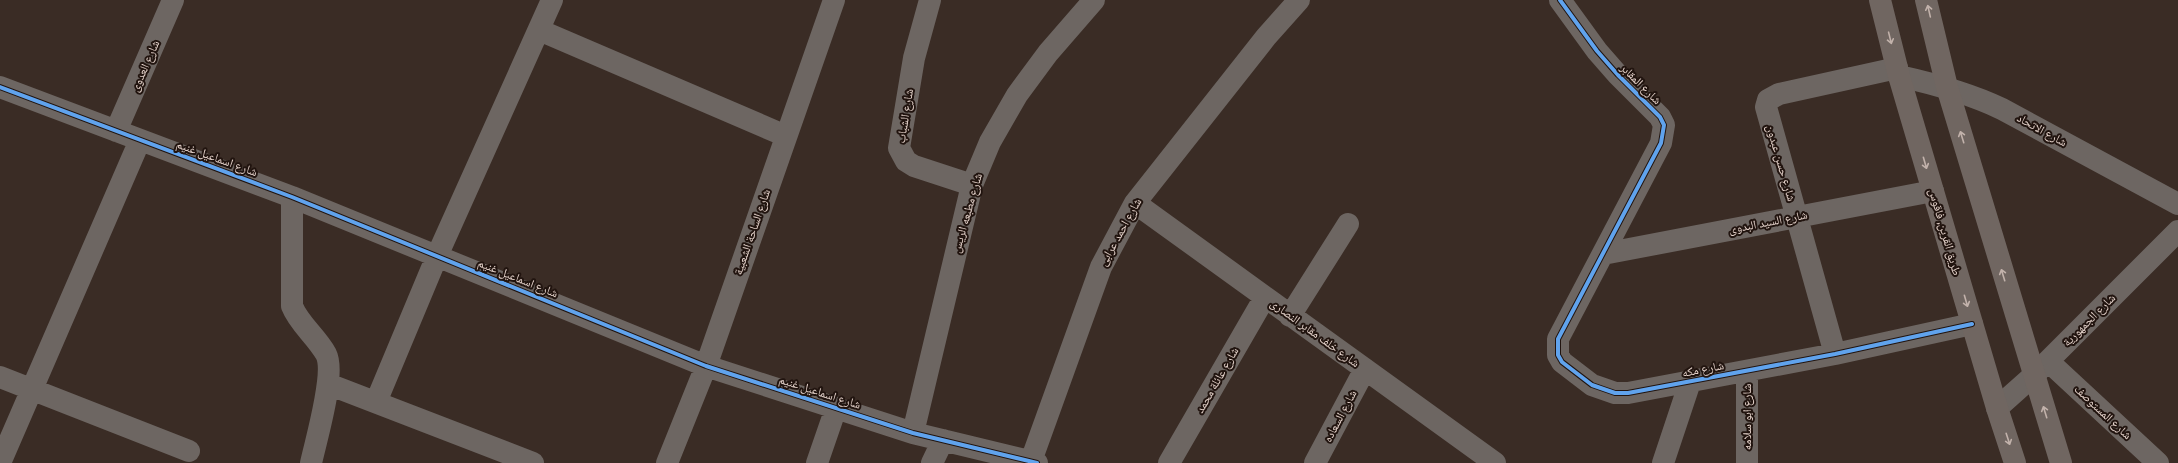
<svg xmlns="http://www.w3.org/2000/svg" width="2178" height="463" viewBox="0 0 2178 463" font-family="Roboto,'Noto Naskh Arabic',sans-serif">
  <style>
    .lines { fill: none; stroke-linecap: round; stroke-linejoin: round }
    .minor { stroke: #6d6662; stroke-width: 22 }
    .major { stroke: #706661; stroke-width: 22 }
    .cycleway-casing { stroke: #21140f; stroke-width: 6 }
    .cycleway { stroke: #60a3ed; stroke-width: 4 }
    .oneway { stroke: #c2b2ab }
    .labels { text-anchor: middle; stroke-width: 4; stroke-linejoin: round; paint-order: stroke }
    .street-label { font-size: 12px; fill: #e5d3cb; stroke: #21140f }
  </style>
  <rect width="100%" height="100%" fill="#3a2c25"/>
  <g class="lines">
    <path class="minor" d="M 930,0 L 914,58 L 899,148 L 906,161 L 914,166 L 972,185
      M 1560,0 L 1597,51 L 1618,75 L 1660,117 L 1664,125 L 1661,143 L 1558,339 L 1558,355 L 1562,362 L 1592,385 L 1615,393 L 1628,393 L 1835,354 L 1972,324
      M 539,30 L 786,136
      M 1899,76 C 1935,84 1969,93 2002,109 L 2178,204
      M 0,87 L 292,197 L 706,366 L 913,433 L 1037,463
      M 116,131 L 173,0
      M 292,197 L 292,306 C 299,324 316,336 326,354 C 336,373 316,440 311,463
      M 1135,203 L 1495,463
      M 1603,254 L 1933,191
      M 1290,316 L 1348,224
      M 1835,354 L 1766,107 L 1768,100 L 1779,94 L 1897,68
      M 2048,361 L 2158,463
      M 1747,371 L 1747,463
      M 0,377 L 189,451
      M 328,384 L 533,463
      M 376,402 L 437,256 L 552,0
      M 1997,408 L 2033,376 L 2178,231
      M 913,433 L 972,185 L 990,142 L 1017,95 L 1048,53 L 1094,0
      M 1031,461 L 1101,267 L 1135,203 L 1266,37 L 1299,0
      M 0,463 L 140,140
      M 667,463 L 706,366 L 834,0
      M 817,463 L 836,408
      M 932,463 L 943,440
      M 1169,463 L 1265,297
      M 1315,463 L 1365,369
      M 1663,463 L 1690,382"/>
    <path class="major" d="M 1880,0 L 1899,76 L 1997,408 L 2015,463
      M 1926,0 L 1947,87 L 2061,463"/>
    <defs>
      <path id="cycleway" d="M 1560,0 L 1597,51 L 1618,75 L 1660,117 L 1664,125 L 1661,143 L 1558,339 L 1558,355 L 1562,362 L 1592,385 L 1615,393 L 1628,393 L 1835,354 L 1972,324
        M 0,87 L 292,197 L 706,366 L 913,433 L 1037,463"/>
    </defs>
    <use href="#cycleway" class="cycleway-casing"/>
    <use href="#cycleway" class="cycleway"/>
  </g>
  <defs><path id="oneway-shaft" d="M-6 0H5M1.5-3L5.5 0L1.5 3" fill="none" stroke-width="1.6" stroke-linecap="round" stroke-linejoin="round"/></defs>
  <g class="oneway">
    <use href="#oneway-shaft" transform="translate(1929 11) rotate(-103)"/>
    <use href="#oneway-shaft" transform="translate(1890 38) rotate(76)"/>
    <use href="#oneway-shaft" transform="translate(1962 137) rotate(-107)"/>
    <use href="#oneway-shaft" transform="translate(1925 163) rotate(74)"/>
    <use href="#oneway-shaft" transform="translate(2003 275) rotate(-107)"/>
    <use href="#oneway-shaft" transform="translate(1966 301) rotate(74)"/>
    <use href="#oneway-shaft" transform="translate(2045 412) rotate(-107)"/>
    <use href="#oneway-shaft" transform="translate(2008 439) rotate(72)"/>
  </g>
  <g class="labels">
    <g class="street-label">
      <text transform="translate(145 66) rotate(-66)" y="4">شارع العدوى</text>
      <text transform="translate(1641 84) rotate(45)" y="4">شارع المقابر</text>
      <text transform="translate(905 116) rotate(-81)" y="4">شارع الشباب</text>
      <text transform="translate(2042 130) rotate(29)" y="4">شارع الاتحاد</text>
      <text transform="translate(217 158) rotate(20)" y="4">شارع اسماعيل غنيم</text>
      <text transform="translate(1781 163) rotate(74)" y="4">شارع حسن عبدون</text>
      <text transform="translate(967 213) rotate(-74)" y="4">شارع مطبعه الريس</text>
      <text transform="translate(1768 222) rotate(-11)" y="4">شارع السيد البدوى</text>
      <text transform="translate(752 232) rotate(-71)" y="4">شارع الساحة الشعبية</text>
      <text transform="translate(1120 232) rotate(-61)" y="4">شارع احمد عرابى</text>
      <text transform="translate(1945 232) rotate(74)" y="4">طريق القرين, فاقوس</text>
      <text transform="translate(518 278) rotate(22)" y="4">شارع اسماعيل غنيم</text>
      <text transform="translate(2089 320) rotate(-45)" y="4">شارع الجمهورية</text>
      <text transform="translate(1315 333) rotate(36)" y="4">شارع خلف مقابر النصارى</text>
      <text transform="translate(1703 369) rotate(-11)" y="4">شارع مكه</text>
      <text transform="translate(1217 380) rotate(-60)" y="4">شارع عائلة محمد</text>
      <text transform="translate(820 392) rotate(18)" y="4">شارع اسماعيل غنيم</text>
      <text transform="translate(2103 412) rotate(43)" y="4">شارع المستوصف</text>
      <text transform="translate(1340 416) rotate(-62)" y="4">شارع السعاده</text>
      <text transform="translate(1747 417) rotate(-90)" y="4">شارع ابو سلامه</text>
    </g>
  </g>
</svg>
